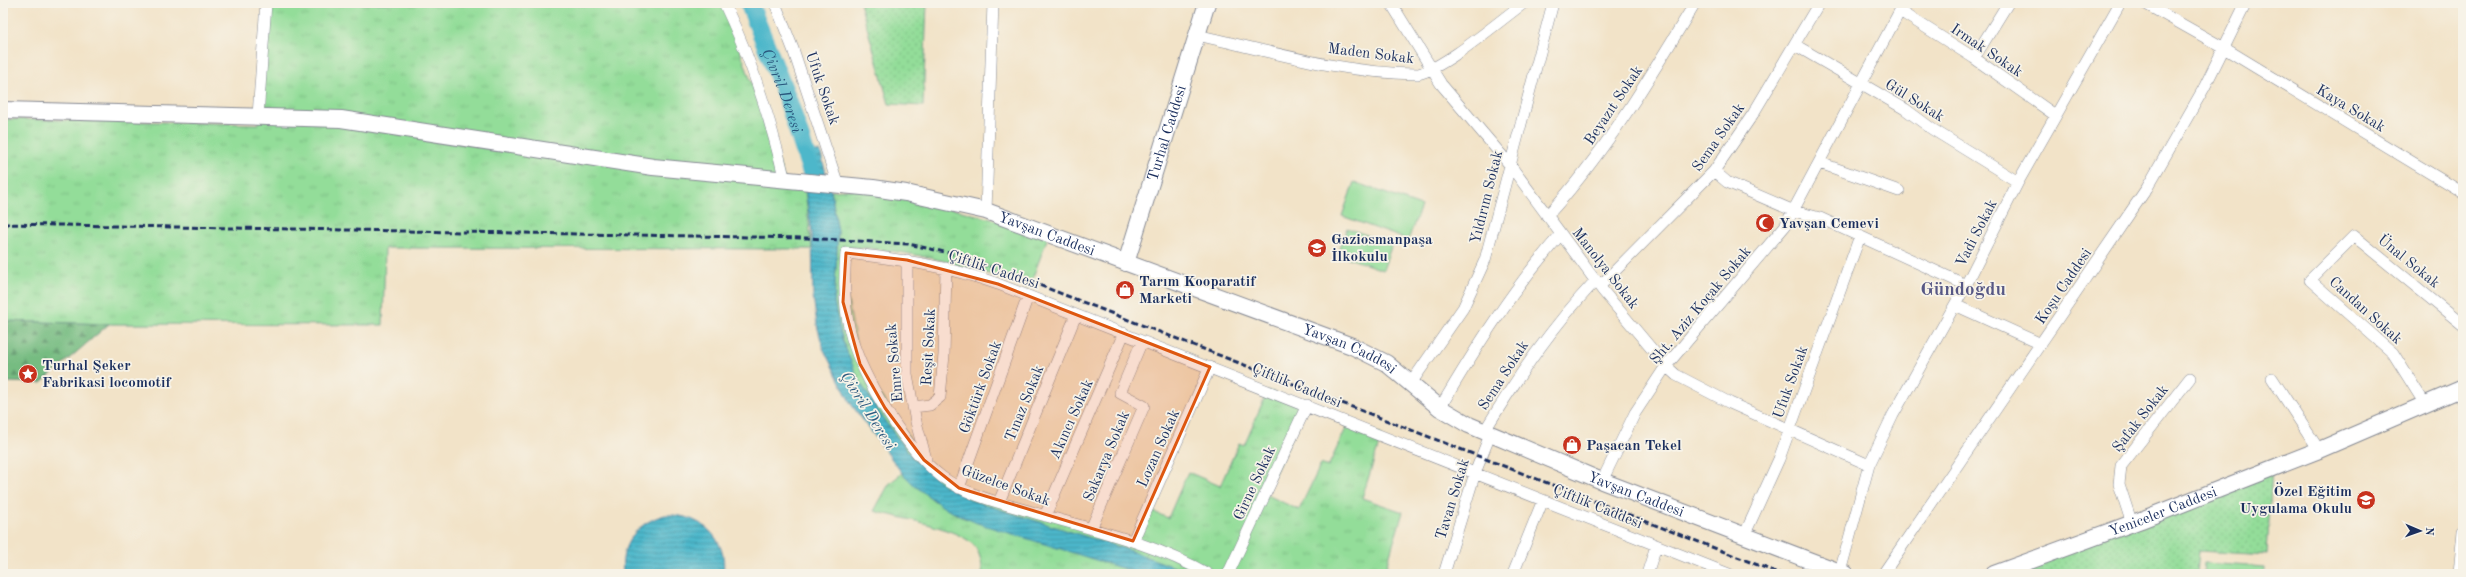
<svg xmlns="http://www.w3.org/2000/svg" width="2466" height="577" viewBox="0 0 2466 577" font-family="'Old Standard TT',serif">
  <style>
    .grass { fill: url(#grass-tufts); stroke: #57867c }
    .forest { fill: url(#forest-firs); stroke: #487670 }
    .park { fill: url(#park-dots); stroke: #57867c }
    .pitch { fill: #93dd99; stroke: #57867c }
    .water { fill: url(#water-rules); stroke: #347394 }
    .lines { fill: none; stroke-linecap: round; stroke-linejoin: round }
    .river { stroke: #4db7ca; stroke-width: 19 }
    .street-casing { stroke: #868993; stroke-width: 12 }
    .secondary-casing { stroke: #868993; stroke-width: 18 }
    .street { stroke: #fff; stroke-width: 11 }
    .secondary { stroke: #fff; stroke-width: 16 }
    .rail { stroke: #1b2f5e; stroke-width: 3; stroke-dasharray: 6 3; stroke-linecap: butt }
    .marked { fill: #de5710; fill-opacity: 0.2; stroke: #de5710; stroke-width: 3; stroke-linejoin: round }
    .labels { text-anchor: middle; stroke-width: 3.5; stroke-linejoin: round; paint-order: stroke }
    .street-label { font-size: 15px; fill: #1b2f5e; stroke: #f7f3e8 }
    .poi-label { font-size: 15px; font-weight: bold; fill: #1b2f5e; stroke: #f7f3e8; text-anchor: start }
    .water-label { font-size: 16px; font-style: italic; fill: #2a587e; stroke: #f7f3e8 }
    .district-label { font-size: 19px; font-weight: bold; fill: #575885; stroke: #f7f3e8 }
  </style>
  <defs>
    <pattern id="grass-tufts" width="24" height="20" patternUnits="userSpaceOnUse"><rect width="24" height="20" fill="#93dd99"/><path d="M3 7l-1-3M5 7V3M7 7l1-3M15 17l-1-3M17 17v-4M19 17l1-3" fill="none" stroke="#7ebe86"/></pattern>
    <pattern id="forest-firs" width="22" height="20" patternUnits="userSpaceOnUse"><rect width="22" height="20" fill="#76bc81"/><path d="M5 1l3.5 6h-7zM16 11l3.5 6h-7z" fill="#60996d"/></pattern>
    <pattern id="park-dots" width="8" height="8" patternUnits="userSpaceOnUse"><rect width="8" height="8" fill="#93dd99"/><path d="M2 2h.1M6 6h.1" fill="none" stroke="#7ebe86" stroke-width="1.8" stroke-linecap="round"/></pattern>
    <pattern id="water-rules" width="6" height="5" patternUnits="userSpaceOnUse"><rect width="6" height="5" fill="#4db7ca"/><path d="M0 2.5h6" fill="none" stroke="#3f95a7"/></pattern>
  </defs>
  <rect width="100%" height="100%" fill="#f7f3e8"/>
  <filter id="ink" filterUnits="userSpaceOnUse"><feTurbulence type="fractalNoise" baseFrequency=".025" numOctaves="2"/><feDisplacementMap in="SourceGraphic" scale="8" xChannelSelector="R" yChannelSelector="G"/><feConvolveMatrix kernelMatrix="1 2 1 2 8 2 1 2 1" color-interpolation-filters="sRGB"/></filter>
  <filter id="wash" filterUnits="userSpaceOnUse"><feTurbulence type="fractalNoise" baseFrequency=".012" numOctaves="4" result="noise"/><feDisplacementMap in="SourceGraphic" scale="16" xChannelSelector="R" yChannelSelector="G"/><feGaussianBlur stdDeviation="0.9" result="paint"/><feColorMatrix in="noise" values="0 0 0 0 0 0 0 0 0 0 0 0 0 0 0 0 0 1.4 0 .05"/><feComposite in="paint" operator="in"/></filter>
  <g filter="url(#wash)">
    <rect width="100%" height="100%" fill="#f2e3c8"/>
    <path class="grass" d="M 266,3 L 724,3 L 785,181 L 804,182 L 812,249 L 385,248 L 383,325 L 109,324 L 3,321 L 3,119 L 258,124 Z
      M 873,188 L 1049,234 L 1029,288 C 970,266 910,249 846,247 L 844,279 L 860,364 L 924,460 L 959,488 L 1133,541 L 1147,509 L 1168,518 L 1188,472 L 1220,486 L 1239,443 L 1244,445 L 1268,390 L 1307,405 L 1265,494 L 1299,510 L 1321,464 L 1328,467 L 1349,422 L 1382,435 L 1362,498 L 1403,512 L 1384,574 L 1193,574 L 1125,549 L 973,501 L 945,486 L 914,459 L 886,423 L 858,379 L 849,360 L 837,320 L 834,302 L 838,232 L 831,191 Z
      M 902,473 L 933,500 L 961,517 L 1141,574 L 982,574 C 983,563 979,548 969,541 C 948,526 900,518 874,511 L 889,484 Z"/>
    <path class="forest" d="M 3,321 L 109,324 L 41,383 L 3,382 Z"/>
    <path class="park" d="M 860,3 L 927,3 L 923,106 L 889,104 Z
      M 2272,468 L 2267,555 L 2199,551 L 2197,574 L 1994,574 Z"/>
    <path class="pitch" d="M 1354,182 L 1421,206 L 1408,240 L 1342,216 Z
      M 1347,228 L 1392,244 L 1383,270 L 1337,254 Z
      M 2204,563 L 2264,567 L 2264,574 L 2203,574 Z"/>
    <path class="water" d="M 820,151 L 831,191 L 838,232 L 834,302 L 842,339 L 858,379 L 886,423 L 914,459 L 945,486 L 973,501 L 1125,549 L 1193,574 L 1141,574 L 977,523 L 946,509 L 915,486 L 902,473 L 851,404 L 823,348 L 817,325 L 813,296 L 812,232 L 800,157 Z
      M 665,515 C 699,513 729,538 723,574 L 623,574 C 619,545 637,522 665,515 Z"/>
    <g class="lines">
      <path class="river" id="s1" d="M 749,3 L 788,100 L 814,180"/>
    </g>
  </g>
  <g filter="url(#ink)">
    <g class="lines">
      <defs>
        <path id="street" d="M 724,3 C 751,59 771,120 785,181
          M 775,3 L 793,49 L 838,185
          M 1391,3 L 1441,84 L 1510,165 L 1603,291 L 1666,366 L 1676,375 L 1730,403 L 1869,465
          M 2144,3 L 2224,48 L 2463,193
          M 1900,11 L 1974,58 L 2055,115
          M 1197,35 C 1269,51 1344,74 1418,74 C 1445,68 1499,21 1524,3
          M 1795,45 L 1905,109 L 1932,129 L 2018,182
          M 1974,58 L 2008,3
          M 258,116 L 266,3
          M 1820,163 L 1899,191
          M 1714,171 L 1727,182 L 1794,211 L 1820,218 L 1966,285
          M 986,211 L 993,3
          M 1547,216 C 1606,152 1650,77 1695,3
          M 907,260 L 907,374 L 916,422 L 926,459
          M 1600,286 L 1714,171 L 1753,114 L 1819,3
          M 1955,305 L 2041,344
          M 2272,378 L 2319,450
          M 1411,383 L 1463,308 L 1485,260 L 1553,3
          M 2459,390 L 2463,403
          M 2425,404 L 2393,353 L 2310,280 L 2354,236 L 2463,325
          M 913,407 L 930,405 L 940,397 L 944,355 L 946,268
          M 1440,408 C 1476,347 1514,287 1561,234
          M 1484,432 C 1518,376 1551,328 1596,280
          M 1602,481 L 1635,413 L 1666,366 L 1785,226 L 1904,3
          M 959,488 L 1028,296
          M 999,502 L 1076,315
          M 1045,516 L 1124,333
          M 2132,524 L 2119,484 L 2121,466 L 2190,378
          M 1091,529 L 1144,406 L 1120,393 L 1142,341
          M 1744,536 L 1779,459 L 1860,236
          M 1133,541 L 1210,367
          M 1840,572 L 1869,465 L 1893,415 L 1966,285 L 2018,182 L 2120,3
          M 1208,574 C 1154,543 1091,529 1032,512 C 1002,503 968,496 942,477 C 917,458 896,427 880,400 C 849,348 841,313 846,253 C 898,259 948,266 998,284 L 1729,574
          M 1228,574 L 1307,405
          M 1444,574 L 1475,473 L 1490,435
          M 1513,574 L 1543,500
          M 1647,574 L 1656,546
          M 1883,574 L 2147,188 L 2204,88 L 2246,3
          M 2459,574 L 2463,531"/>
        <g id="secondary">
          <path id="s2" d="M 3,110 L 341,119 L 653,167 L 873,188 L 906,193 L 986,211 L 1352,346 L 1386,363 L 1440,408 L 1469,425 L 1602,481 L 1845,574"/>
          <path id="s3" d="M 1126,263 L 1207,3"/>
          <path id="s4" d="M 1994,574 L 2141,520 L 2319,450 L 2463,388"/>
        </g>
      </defs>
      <use href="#street" class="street-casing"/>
      <use href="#secondary" class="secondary-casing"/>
      <use href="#street" class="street"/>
      <use href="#secondary" class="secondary"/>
      <path class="rail" d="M 3,224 L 807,238 L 908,244 L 949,253 L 1003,271 L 1781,574"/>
    </g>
  </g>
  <path class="marked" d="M 846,253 L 907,260 L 998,284 L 1210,367 L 1133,541 L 959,488 L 924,460 L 885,408 L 860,364 L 843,302 Z"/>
  <defs>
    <symbol id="mosque-disc" viewBox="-11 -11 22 22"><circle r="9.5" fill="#c8321e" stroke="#f7f3e8"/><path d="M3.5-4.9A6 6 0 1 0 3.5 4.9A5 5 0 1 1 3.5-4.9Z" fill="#fff"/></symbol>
    <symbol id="school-disc" viewBox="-11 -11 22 22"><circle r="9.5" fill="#c8321e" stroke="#f7f3e8"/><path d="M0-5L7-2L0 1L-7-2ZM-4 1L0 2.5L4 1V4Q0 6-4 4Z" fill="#fff"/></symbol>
    <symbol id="shop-disc" viewBox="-11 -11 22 22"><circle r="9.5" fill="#c8321e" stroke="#f7f3e8"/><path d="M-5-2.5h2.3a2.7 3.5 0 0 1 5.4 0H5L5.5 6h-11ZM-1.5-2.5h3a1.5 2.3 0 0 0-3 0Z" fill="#fff"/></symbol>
    <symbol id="sight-disc" viewBox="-11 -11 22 22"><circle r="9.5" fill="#c8321e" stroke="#f7f3e8"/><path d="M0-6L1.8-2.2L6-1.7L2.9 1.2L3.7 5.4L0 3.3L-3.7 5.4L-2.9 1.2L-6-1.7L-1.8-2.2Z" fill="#fff"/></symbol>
  </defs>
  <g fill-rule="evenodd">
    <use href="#mosque-disc" x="1754" y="212" width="22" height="22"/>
    <use href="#school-disc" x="1306" y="237" width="22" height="22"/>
    <use href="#shop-disc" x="1114" y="279" width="22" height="22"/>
    <use href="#sight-disc" x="17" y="363" width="22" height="22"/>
    <use href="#shop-disc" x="1561" y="434" width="22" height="22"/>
    <use href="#school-disc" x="2355" y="489" width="22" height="22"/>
  </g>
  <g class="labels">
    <g class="street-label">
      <text transform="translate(1987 50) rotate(34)" y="5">Irmak Sokak</text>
      <text transform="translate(1371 53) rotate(7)" y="5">Maden Sokak</text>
      <text transform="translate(823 88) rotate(71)" y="5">Ufuk Sokak</text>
      <text transform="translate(1915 100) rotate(32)" y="5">Gül Sokak</text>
      <text transform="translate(1613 105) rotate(-56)" y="5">Beyazıt Sokak</text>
      <text transform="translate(2351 108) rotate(31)" y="5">Kaya Sokak</text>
      <text dy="5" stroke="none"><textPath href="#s3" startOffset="136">Turhal Caddesi</textPath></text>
      <text transform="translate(1718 137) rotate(-55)" y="5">Sema Sokak</text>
      <text transform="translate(1486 197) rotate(-76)" y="5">Yıldırım Sokak</text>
      <text dy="5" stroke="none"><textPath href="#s2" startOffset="1055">Yavşan Caddesi</textPath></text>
      <text transform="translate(1976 233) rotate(-63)" y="5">Vadi Sokak</text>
      <text transform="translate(2409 261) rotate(39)" y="5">Ünal Sokak</text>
      <text transform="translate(1606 268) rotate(52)" y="5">Manolya Sokak</text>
      <text transform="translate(994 269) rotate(18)" y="5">Çiftlik Caddesi</text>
      <text transform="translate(2063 286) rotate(-56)" y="5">Koşu Caddesi</text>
      <text transform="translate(1700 305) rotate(-50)" y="5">Şht. Aziz Koçak Sokak</text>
      <text transform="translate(2366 310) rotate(42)" y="5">Candan Sokak</text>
      <text transform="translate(928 347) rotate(-87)" y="5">Reşit Sokak</text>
      <text dy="5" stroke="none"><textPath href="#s2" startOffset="1379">Yavşan Caddesi</textPath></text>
      <text transform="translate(894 363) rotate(-95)" y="5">Emre Sokak</text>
      <text transform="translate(1503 375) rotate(-57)" y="5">Sema Sokak</text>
      <text transform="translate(1790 382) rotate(-70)" y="5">Ufuk Sokak</text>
      <text transform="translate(1297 385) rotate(22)" y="5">Çiftlik Caddesi</text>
      <text transform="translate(980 387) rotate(-70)" y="5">Göktürk Sokak</text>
      <text transform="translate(1024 403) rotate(-68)" y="5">Tınaz Sokak</text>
      <text transform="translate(2140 418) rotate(-52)" y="5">Şafak Sokak</text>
      <text transform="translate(1071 419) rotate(-66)" y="5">Akıncı Sokak</text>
      <text transform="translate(1158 448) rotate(-66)" y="5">Lozan Sokak</text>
      <text transform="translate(1106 456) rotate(-67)" y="5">Sakarya Sokak</text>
      <text transform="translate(1254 483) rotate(-65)" y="5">Girne Sokak</text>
      <text transform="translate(1006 485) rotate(20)" y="5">Güzelce Sokak</text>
      <text dy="5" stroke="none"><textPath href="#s2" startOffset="1703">Yavşan Caddesi</textPath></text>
      <text transform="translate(1452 499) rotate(-73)" y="5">Tavan Sokak</text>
      <text transform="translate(1598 506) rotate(22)" y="5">Çiftlik Caddesi</text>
      <text dy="5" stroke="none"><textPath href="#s4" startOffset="180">Yeniceler Caddesi</textPath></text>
    </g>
    <g class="poi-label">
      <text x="1779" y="228">Yavşan Cemevi</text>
      <text x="1331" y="244">Gaziosmanpaşa<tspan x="1331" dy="17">İlkokulu</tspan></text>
      <text x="1139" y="286">Tarım Kooparatif<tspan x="1139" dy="17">Marketi</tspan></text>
      <text x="42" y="370">Turhal Şeker<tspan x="42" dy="17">Fabrikasi locomotif</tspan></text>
      <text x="1586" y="450">Paşacan Tekel</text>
      <text x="2352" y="496" text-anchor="end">Özel Eğitim<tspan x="2352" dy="17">Uygulama Okulu</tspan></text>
    </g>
    <g class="water-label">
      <text dy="6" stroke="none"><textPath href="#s1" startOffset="94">Çivril Deresi</textPath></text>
      <text transform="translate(869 410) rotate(58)" y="6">Çivril Deresi</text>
    </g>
    <g class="district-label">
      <text x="1963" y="295">Gündoğdu</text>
    </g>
  </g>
  <rect width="2466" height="577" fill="none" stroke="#f7f3e8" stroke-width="16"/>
  <g transform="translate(2420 531) rotate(92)" stroke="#f7f3e8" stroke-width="3" paint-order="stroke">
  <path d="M0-3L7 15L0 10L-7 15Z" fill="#1b2f5e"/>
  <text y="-6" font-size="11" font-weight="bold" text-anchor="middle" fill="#1b2f5e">N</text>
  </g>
</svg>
